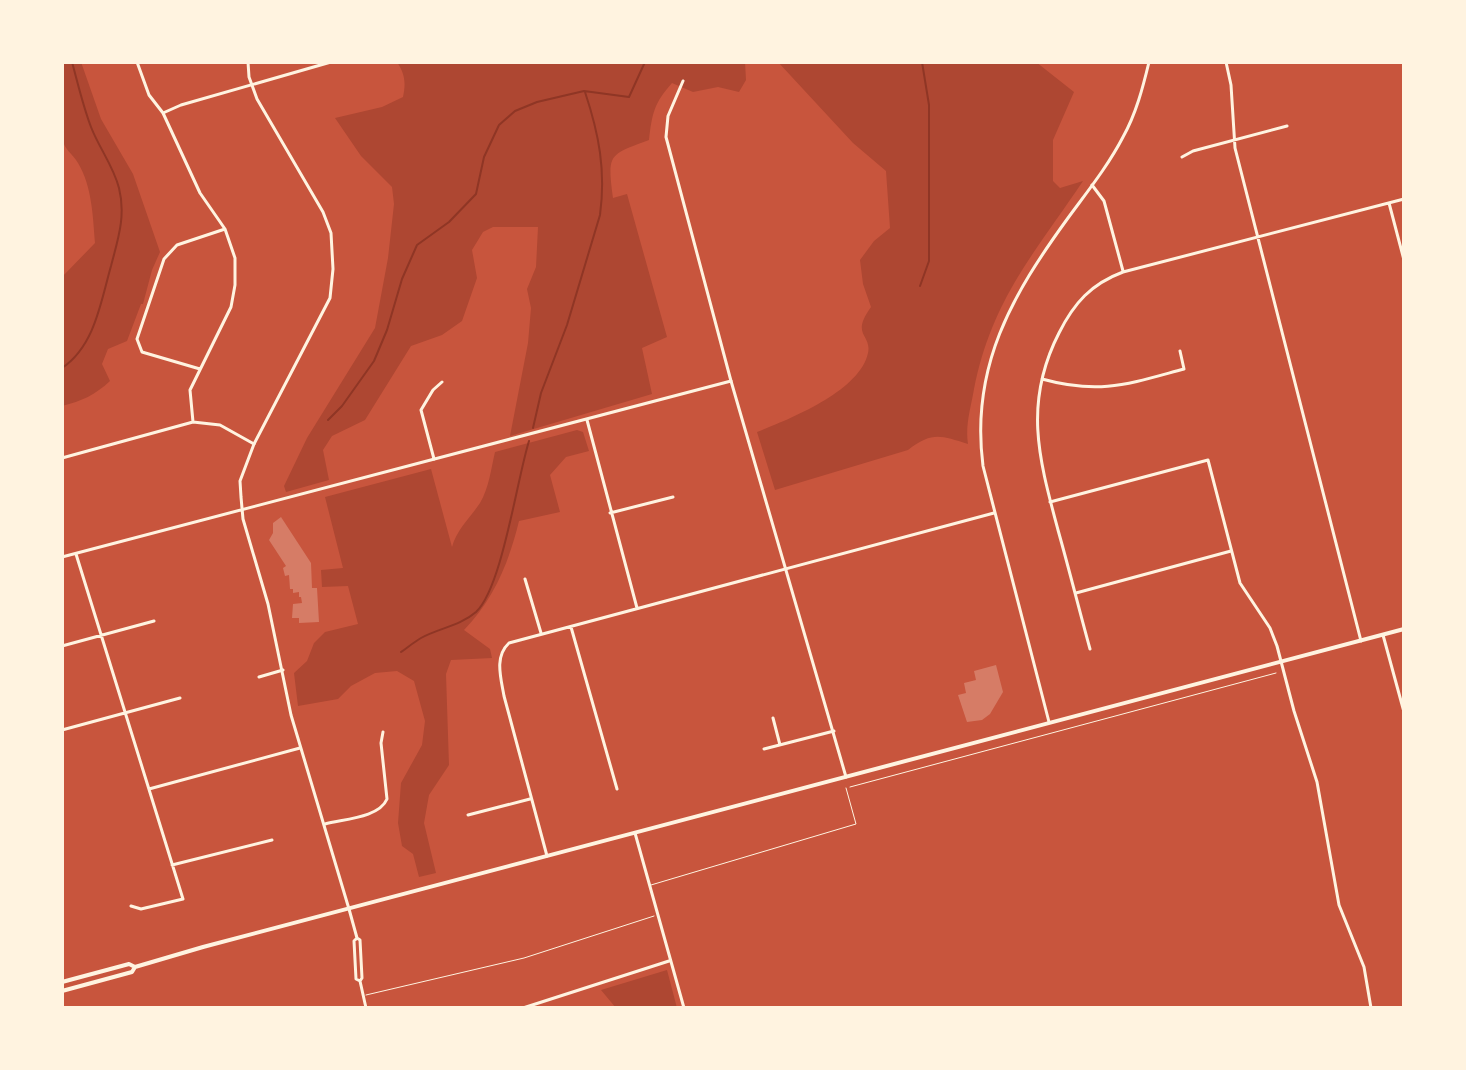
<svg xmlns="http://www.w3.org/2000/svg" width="1466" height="1070" viewBox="0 0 1466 1070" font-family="'Golos Text',sans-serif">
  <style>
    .green { fill: #ae4732 }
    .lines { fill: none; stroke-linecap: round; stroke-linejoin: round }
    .stream { stroke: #8f3625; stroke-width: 2 }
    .building { fill: #d67c66 }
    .path { stroke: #fff3e0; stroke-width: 1 }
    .service { stroke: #fff3e0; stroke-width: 1 }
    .minor { stroke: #fff3e0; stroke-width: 3 }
    .tertiary { stroke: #fff3e0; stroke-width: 3 }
    .secondary { stroke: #fff3e0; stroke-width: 4 }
  </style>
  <rect width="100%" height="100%" fill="#c8553d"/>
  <path class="green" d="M 62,62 L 81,62 L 101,119 L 133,174 L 160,252 L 152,270 L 143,304 L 141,304 L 127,341 L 108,349 L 102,364 L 110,381 C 95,395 82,401 62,406 L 62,277 L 95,243 C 93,217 92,186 78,163 C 72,153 64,150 62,137 C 59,113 62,86 62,62 Z
    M 397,62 L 745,62 L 746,80 L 739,92 L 718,87 L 693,92 L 672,83 C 654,103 652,114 649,140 C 609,155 607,153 613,198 L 627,194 L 667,337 L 642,348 L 652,394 L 510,436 L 528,343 L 531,308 L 527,289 L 536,267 L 538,227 L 493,227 L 483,232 L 472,250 L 477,278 L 462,321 L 442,335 L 411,346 L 365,420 L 332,436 L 323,450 L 329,480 L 286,492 L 284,486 L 307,438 L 375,328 L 388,258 L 394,204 L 392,187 L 361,156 L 335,118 L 382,107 L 403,97 C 406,83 405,74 397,62 Z
    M 778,62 L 1036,62 L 1074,92 L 1053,140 L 1053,181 L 1060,188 L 1083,181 C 1034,254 992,299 974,389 C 971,407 965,425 968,444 C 941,436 933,431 908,450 L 775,490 L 757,432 C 790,419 860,391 868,353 C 872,334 850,336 871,307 L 863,284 L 860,260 L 874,241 L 890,228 L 886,171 L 853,143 Z
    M 577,430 L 583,432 L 589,451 L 566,457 L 550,475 L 560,512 L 519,521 C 509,562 494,599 464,630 L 490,649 L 492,658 L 451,660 L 446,674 L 449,765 L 429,795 L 424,823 L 436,873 L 419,877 L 413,854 L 402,846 L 398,823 L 401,783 L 422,745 L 425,721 L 414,681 L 397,671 L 375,673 L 351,686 L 338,699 L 298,706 L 294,673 L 307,661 L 314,643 L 325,632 L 358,624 L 348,586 L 322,587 L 321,570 L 343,568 L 325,497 L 431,469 L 452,547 C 457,529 470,518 480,503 C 489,488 491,469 495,452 Z
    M 667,970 L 677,1008 L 616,1008 L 601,990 Z"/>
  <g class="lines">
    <path class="stream" d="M 920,286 L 929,261 L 929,105 L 922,62
      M 62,368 C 95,346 101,301 111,266 C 118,239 126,216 119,188 C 113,165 99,148 91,127 C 83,106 78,84 72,62
      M 328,420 L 342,406 L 374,361 L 387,330 L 402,279 L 417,245 L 449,222 L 476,194 L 484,157 L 499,125 L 515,111 L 537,102 L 584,91 L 629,97 L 645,62
      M 533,428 L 541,393 L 567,325 L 600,215 C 606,171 599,134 585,92
      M 401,652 C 407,648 414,642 421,638 C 439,628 460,626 476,612 C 502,588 517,479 529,441"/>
  </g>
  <path class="building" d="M 281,517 L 311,563 L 312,588 L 317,588 L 319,622 L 299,623 L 299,618 L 292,618 L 293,604 L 302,603 L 301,597 L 299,597 L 299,592 L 293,593 L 293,589 L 290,589 L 289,575 L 285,576 L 283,568 L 286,566 L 269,540 L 273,533 L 273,523 Z
    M 996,665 L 1003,692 L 990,714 L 982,720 L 967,722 L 958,695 L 966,693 L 964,683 L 976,680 L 974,671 Z"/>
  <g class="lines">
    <path class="path" d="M 850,787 L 1276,673"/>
    <path class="service" d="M 651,885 L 856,824 L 846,788
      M 366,995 L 524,958 L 654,916"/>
    <path class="minor" d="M 137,62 L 149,95 L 163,113 L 200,193 L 225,229 L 235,258 L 235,285 L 231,307 L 190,390 L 193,422
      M 1226,62 L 1231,85 L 1235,148 L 1361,641
      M 683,81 L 668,116 L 666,137 L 731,381
      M 163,113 L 181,105 L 331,62
      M 1182,157 L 1193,151 L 1287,126
      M 1092,185 L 1104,201 L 1123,271
      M 1389,203 L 1404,260
      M 200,369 L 142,352 L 137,339 L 164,259 L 177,245 L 225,229
      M 1042,379 C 1100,395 1128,384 1184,369 L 1180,351
      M 587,420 L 637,608
      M 62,458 L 193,422 L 220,425 L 254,444
      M 434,459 L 421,410 L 433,390 L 442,382
      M 1050,502 L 1208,460 L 1240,583 L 1270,628 L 1277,646 L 1294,711 L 1317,782 L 1339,905 L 1364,967 L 1371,1008
      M 610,513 L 673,497
      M 76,554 L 183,899 L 141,909 L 131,906
      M 525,579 L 541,633
      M 1076,593 L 1231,551
      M 571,627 L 617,789
      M 1383,635 L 1404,712
      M 62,646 L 154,621
      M 1090,649 C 1079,609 1069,569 1058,530 C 1039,459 1023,403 1059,333 C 1074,303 1091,284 1123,272 L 1404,199
      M 259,677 L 283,670
      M 773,718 L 780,745
      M 62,730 L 180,698
      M 764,749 L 834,731
      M 149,789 L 300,748
      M 468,815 L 530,799
      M 325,824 C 343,819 379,818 387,799 L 381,743 L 383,732
      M 635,833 L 684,1008
      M 547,856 L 504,696 C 501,678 494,657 509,643 L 994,513
      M 172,865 L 272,840
      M 349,909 L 357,938 L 360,940 L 362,978 L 360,981
      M 357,938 L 354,941 L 356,979 L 360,981 L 366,1008
      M 523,1008 L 669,961"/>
    <path class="tertiary" d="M 248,62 L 249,77 L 257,99 L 323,212 L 331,233 L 333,269 L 330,298 L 254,444 L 240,481 L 241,497 L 243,519 L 268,604 L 291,715 L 349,909
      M 62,557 L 731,381 L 846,777
      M 1049,722 L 983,466 C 970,367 1012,295 1068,218 C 1087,192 1108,166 1123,137 C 1136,114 1143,87 1149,62"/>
    <path class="secondary" d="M 62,982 L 129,964 L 135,967
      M 62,991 L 132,972 L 135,967 L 203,947 L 1404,629"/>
  </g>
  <rect width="1466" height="1070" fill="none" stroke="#fff3e0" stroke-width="128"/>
</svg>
